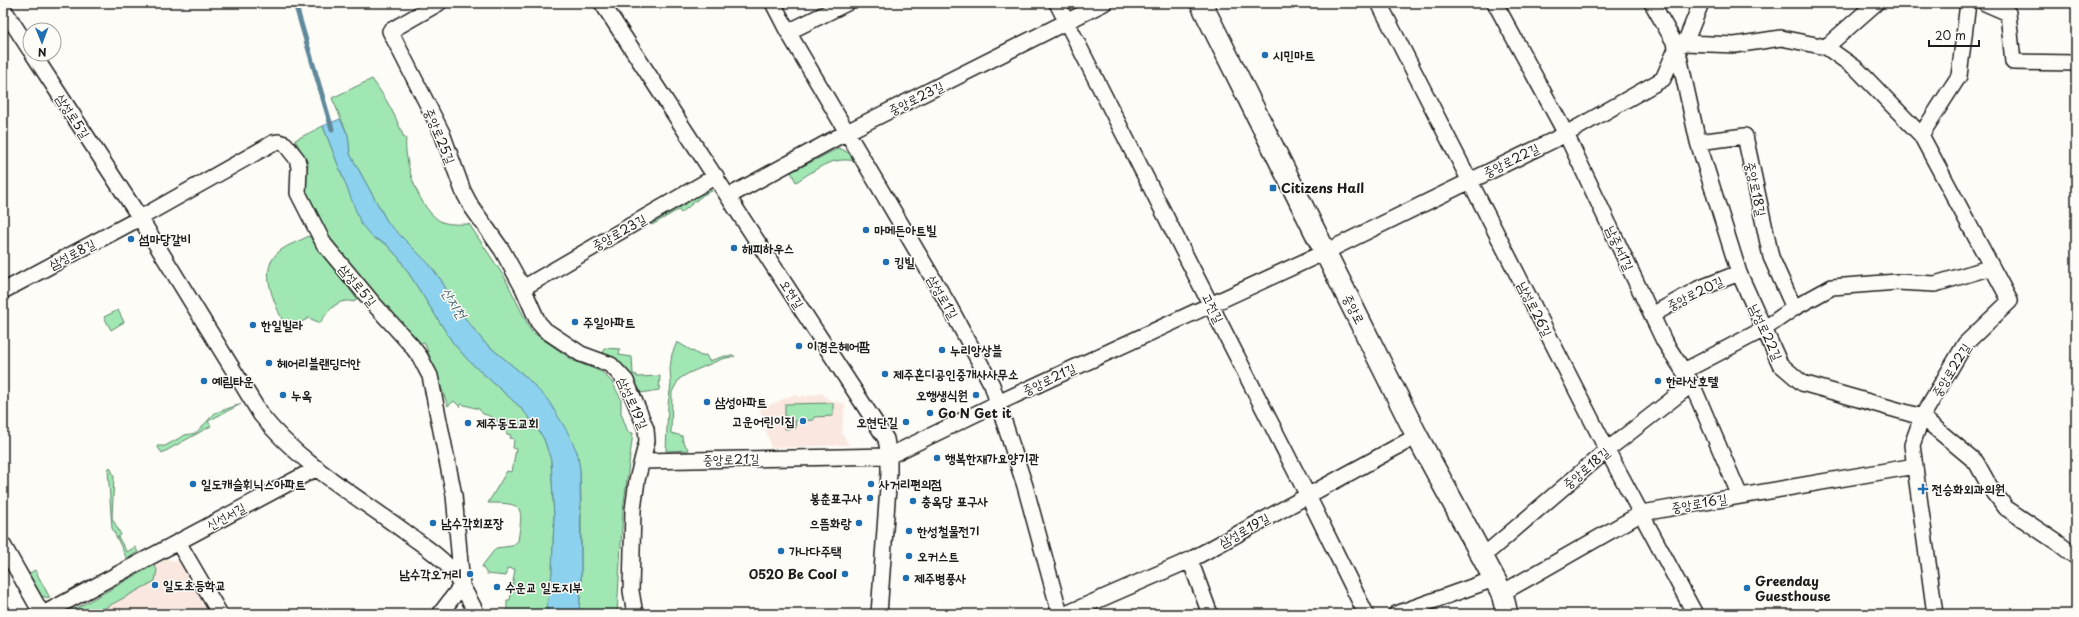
<svg xmlns="http://www.w3.org/2000/svg" width="2079" height="617" viewBox="0 0 2079 617" font-family="'Playpen Sans','Poor Story',sans-serif">
  <style>
    .built { fill: #fae8e0 }
    .green { fill: #a0e7b3; stroke: #5e8268 }
    .water { fill: #8cd2ee; stroke: #5f899a }
    .lines { fill: none; stroke-linecap: round; stroke-linejoin: round }
    .stream { stroke: #5f899a; stroke-width: 5 }
    .minor-casing { stroke: #1c1c1c; stroke-width: 18 }
    .secondary-casing { stroke: #1c1c1c; stroke-width: 24 }
    .minor { stroke: #fdfcf7; stroke-width: 15 }
    .secondary { stroke: #fdfcf7; stroke-width: 21 }
    .poi-dot { fill: #1f6fb2; stroke: #fdfcf7; stroke-width: 1.5 }
    .labels { text-anchor: middle; stroke-width: 3; stroke-linejoin: round; paint-order: stroke }
    .poi-label { font-size: 13px; font-weight: bold; fill: #1c1c1c; stroke: #fdfcf7; text-anchor: start }
    .street-label { font-size: 13px; fill: #1c1c1c; stroke: #fdfcf7 }
    .water-label { font-size: 14px; font-style: italic; fill: #435c66; stroke: #fdfcf7 }
  </style>
  <rect width="100%" height="100%" fill="#fdfcf7"/>
  <filter id="ink" filterUnits="userSpaceOnUse"><feTurbulence type="fractalNoise" baseFrequency=".025" numOctaves="2"/><feDisplacementMap in="SourceGraphic" scale="8" xChannelSelector="R" yChannelSelector="G"/><feConvolveMatrix kernelMatrix="1 2 1 2 8 2 1 2 1" color-interpolation-filters="sRGB"/></filter>
  <g filter="url(#ink)">
    <path class="built" d="M 821,393 L 830,400 L 845,404 L 842,433 L 849,445 L 771,448 L 760,409 L 795,394 L 799,398 L 804,395 L 805,397 Z
      M 167,559 L 179,562 L 209,614 L 66,614 Z"/>
    <path class="green" d="M 372,79 C 386,98 396,116 404,138 L 406,138 C 403,161 419,211 442,222 C 450,225 461,224 469,224 L 505,278 L 531,331 L 574,361 L 602,372 L 612,382 L 621,399 L 621,413 L 628,432 L 633,433 L 623,510 L 617,614 L 579,614 L 581,578 L 581,500 L 580,470 L 577,452 L 526,377 L 484,342 L 456,307 L 441,280 L 429,264 L 388,223 L 350,154 L 348,135 L 332,98 Z
      M 323,126 L 337,162 L 372,237 L 386,244 L 399,258 L 453,343 L 469,361 L 519,406 L 533,422 L 544,439 L 551,460 L 554,518 L 552,573 L 546,614 L 507,614 L 507,600 L 510,600 L 515,569 L 507,568 L 506,576 L 487,574 L 482,566 L 496,548 L 512,546 L 518,541 C 523,506 525,503 488,503 L 507,471 L 512,472 L 516,449 L 513,448 L 514,439 L 510,438 L 511,435 L 507,434 C 503,425 494,416 483,414 L 479,409 L 461,404 L 460,407 L 454,401 L 448,406 L 425,344 L 418,342 L 393,314 L 328,238 L 307,199 L 305,188 L 308,163 L 295,140 Z
      M 839,148 L 851,154 L 855,161 C 830,156 816,170 796,182 L 791,172 Z
      M 709,189 L 712,191 L 703,195 L 681,213 L 678,210 L 652,225 L 650,222 Z
      M 309,236 L 357,299 L 354,302 C 338,297 328,311 320,323 L 309,318 L 296,325 L 284,325 C 276,303 255,269 281,250 C 289,244 300,241 309,236 Z
      M 118,310 L 124,322 L 111,330 L 104,317 Z
      M 677,342 L 701,356 L 706,355 L 709,361 L 725,356 L 735,356 L 722,359 L 689,373 L 679,379 L 672,392 L 671,433 L 682,436 L 683,442 L 689,450 L 666,451 L 668,405 L 671,384 L 670,368 L 672,354 Z
      M 604,348 L 620,349 L 619,355 L 632,357 L 633,374 L 637,375 L 637,377 L 660,376 L 659,390 L 641,393 C 633,374 621,364 603,354 Z
      M 833,403 L 833,416 L 814,417 L 814,420 L 795,421 L 796,428 L 785,429 L 785,404 Z
      M 241,404 L 208,421 L 211,426 L 162,453 L 157,446 L 165,446 L 185,435 L 196,433 L 215,413 Z
      M 110,467 L 114,476 L 112,518 L 121,535 L 118,537 L 127,552 L 135,547 L 138,552 L 127,559 L 112,528 L 108,469 Z
      M 154,565 L 157,570 L 155,581 L 105,608 L 101,614 L 66,614 Z
      M 35,570 L 50,598 L 40,596 L 28,574 Z"/>
    <path class="water" d="M 340,119 L 348,135 L 350,154 L 388,223 L 429,264 L 441,280 L 456,307 L 484,342 L 526,377 L 548,400 L 567,431 L 577,452 L 580,470 L 581,578 L 579,614 L 546,614 L 552,573 L 554,518 L 551,460 L 544,439 L 533,422 L 519,406 L 469,361 L 453,343 L 399,258 L 386,244 L 372,237 L 361,224 L 323,126 Z"/>
    <g class="lines">
      <path class="stream" d="M 295,3 L 332,129"/>
      <defs>
        <path id="minor" d="M 439,3 L 390,31 L 442,133 L 463,191 L 471,206 L 502,250 L 523,288 L 538,322 L 545,330 L 581,354 L 611,365 L 626,381 L 638,409 L 646,429 L 647,441 L 637,480 L 633,510 L 631,591 L 635,614
          M 602,3 L 886,439 L 889,456 L 889,473 L 879,614
          M 773,3 L 788,32 L 948,304 L 992,385 L 1025,486 L 1060,614
          M 1057,3 L 1308,496 L 1366,614
          M 1379,3 L 1607,450 L 1695,614
          M 1495,3 L 1566,134 L 1664,341 L 1692,384 L 1740,496
          M 1652,3 L 1677,47 L 1698,142 L 1739,273 L 1780,364 L 1802,383 L 1922,417 L 1976,462 L 1990,487 L 2006,508 L 2058,543 L 2076,557
          M 1985,3 L 2008,13 L 2013,62 L 2076,63
          M 3,8 L 30,50
          M 788,32 L 847,3
          M 1685,43 L 1735,45 L 1781,38 L 1826,47 L 1857,69 L 1921,135 L 2010,301 L 1965,344 L 1922,417 L 1912,445 L 1935,614
          M 1678,46 L 1685,43 L 1701,3
          M 1826,47 L 1876,3
          M 33,54 L 140,218 L 261,415 C 299,463 355,495 404,531 C 418,542 435,552 447,565 C 460,580 468,597 477,614
          M 1921,135 L 1959,76 L 1968,3
          M 1698,142 L 1745,136 L 1771,257 L 1794,308
          M 729,196 L 847,132 L 1104,3
          M 523,288 L 716,176
          M 3,291 L 140,218 L 273,143 L 279,142 L 285,144 L 297,159 L 299,167 L 298,193 L 324,244 L 372,302 L 411,345 L 420,357 L 430,376 L 454,495 L 462,585 L 440,614
          M 1652,315 L 1698,289 L 1739,273
          M 1684,371 L 1764,329 L 1794,308 L 1832,287 L 1897,282 L 1935,284 L 1992,267
          M 643,461 L 889,456 L 998,403 L 1325,252 L 1566,134 L 1663,79 L 1677,47
          M 178,542 L 220,614
          M 3,545 L 42,614
          M 1482,557 L 1607,450 L 1692,384
          M 1190,560 L 1210,614
          M 1502,593 L 1642,513 L 1915,466
          M 43,614 L 317,468
          M 1066,614 L 1190,560 L 1417,436
          M 1396,614 L 1494,579"/>
        <path id="secondary" d="M 1201,3 L 1417,436 L 1502,593 L 1507,614"/>
      </defs>
      <use href="#minor" class="minor-casing"/>
      <use href="#secondary" class="secondary-casing"/>
      <use href="#minor" class="minor"/>
      <use href="#secondary" class="secondary"/>
    </g>
  </g>
  <g class="poi-dot">
    <circle cx="1265" cy="55" r="4"/>
    <rect x="1269" y="184" width="8" height="8" rx="2"/>
    <circle cx="866" cy="230" r="4"/>
    <circle cx="131" cy="239" r="4"/>
    <circle cx="734" cy="248" r="4"/>
    <circle cx="886" cy="262" r="4"/>
    <circle cx="575" cy="322" r="4"/>
    <circle cx="253" cy="325" r="4"/>
    <circle cx="799" cy="346" r="4"/>
    <circle cx="942" cy="350" r="4"/>
    <circle cx="269" cy="363" r="4"/>
    <circle cx="885" cy="374" r="4"/>
    <circle cx="204" cy="381" r="4"/>
    <circle cx="1658" cy="381" r="4"/>
    <circle cx="283" cy="395" r="4"/>
    <circle cx="976" cy="395" r="4"/>
    <circle cx="707" cy="402" r="4"/>
    <circle cx="930" cy="413" r="4"/>
    <circle cx="803" cy="421" r="4"/>
    <circle cx="906" cy="422" r="4"/>
    <circle cx="468" cy="423" r="4"/>
    <circle cx="937" cy="458" r="4"/>
    <circle cx="193" cy="484" r="4"/>
    <circle cx="871" cy="484" r="4"/>
    <path d="M1921 483h4v4h4v4h-4v4h-4v-4h-4v-4h4z"/>
    <circle cx="870" cy="498" r="4"/>
    <circle cx="913" cy="501" r="4"/>
    <circle cx="433" cy="523" r="4"/>
    <circle cx="859" cy="523" r="4"/>
    <circle cx="909" cy="531" r="4"/>
    <circle cx="781" cy="551" r="4"/>
    <circle cx="909" cy="556" r="4"/>
    <circle cx="470" cy="574" r="4"/>
    <circle cx="845" cy="574" r="4"/>
    <circle cx="906" cy="578" r="4"/>
    <circle cx="155" cy="585" r="4"/>
    <circle cx="497" cy="587" r="4"/>
    <circle cx="1747" cy="588" r="4"/>
  </g>
  <g class="labels">
    <g class="poi-label">
      <text x="1273" y="60">시민마트</text>
      <text x="1281" y="193">Citizens Hall</text>
      <text x="874" y="235">마메든아트빌</text>
      <text x="139" y="244">섬마당갈비</text>
      <text x="742" y="253">해피하우스</text>
      <text x="894" y="267">킹빌</text>
      <text x="583" y="327">주일아파트</text>
      <text x="261" y="330">한일빌라</text>
      <text x="807" y="351">이경은헤어팜</text>
      <text x="950" y="355">누리앙상블</text>
      <text x="277" y="368">헤어리블랜딩더안</text>
      <text x="893" y="379">제주혼디공인중개사사무소</text>
      <text x="212" y="386">예림타운</text>
      <text x="1666" y="386">한라산호텔</text>
      <text x="291" y="400">누옥</text>
      <text x="968" y="400" text-anchor="end">오행생식원</text>
      <text x="715" y="407">삼성아파트</text>
      <text x="938" y="418">Go N Get it</text>
      <text x="795" y="426" text-anchor="end">고운어린이집</text>
      <text x="898" y="427" text-anchor="end">오현단길</text>
      <text x="476" y="428">제주동도교회</text>
      <text x="945" y="463">행복한재가요양기관</text>
      <text x="201" y="489">일도캐슬휘닉스아파트</text>
      <text x="879" y="489">사거리편의점</text>
      <text x="1932" y="494">전승화외과의원</text>
      <text x="862" y="503" text-anchor="end">봉춘표구사</text>
      <text x="921" y="506">충옥당 표구사</text>
      <text x="441" y="528">남수각회포장</text>
      <text x="851" y="528" text-anchor="end">으뜸화랑</text>
      <text x="917" y="536">한성철물전기</text>
      <text x="789" y="556">가나다주택</text>
      <text x="917" y="561">오커스트</text>
      <text x="462" y="579" text-anchor="end">남수각오거리</text>
      <text x="837" y="579" text-anchor="end">0520 Be Cool</text>
      <text x="914" y="583">제주병풍사</text>
      <text x="1755" y="586">Greenday<tspan x="1755" dy="15">Guesthouse</tspan></text>
      <text x="163" y="590">일도초등학교</text>
      <text x="505" y="592">수운교 일도지부</text>
    </g>
    <g class="street-label">
      <text transform="translate(916 98) rotate(-26)" y="5">중앙로23길</text>
      <text transform="translate(73 116) rotate(57)" y="5">삼성로5길</text>
      <text transform="translate(440 136) rotate(67)" y="5">중앙로25길</text>
      <text transform="translate(1511 160) rotate(-26)" y="5">중앙로22길</text>
      <text transform="translate(1756 189) rotate(78)" y="5">중앙로18길</text>
      <text transform="translate(619 232) rotate(-29)" y="5">중앙로23길</text>
      <text transform="translate(1620 248) rotate(65)" y="5">남중서1길</text>
      <text transform="translate(72 254) rotate(-27)" y="5">삼성로8길</text>
      <text transform="translate(358 285) rotate(50)" y="5">삼성로5길</text>
      <text transform="translate(1695 293) rotate(-26)" y="5">중앙로20길</text>
      <text transform="translate(792 294) rotate(57)" y="5">오현길</text>
      <text transform="translate(943 297) rotate(60)" y="5">삼성로1길</text>
      <text transform="translate(1213 308) rotate(63)" y="5">고전길</text>
      <text transform="translate(1354 309) rotate(63)" y="5">중앙로</text>
      <text transform="translate(1535 309) rotate(63)" y="5">남성로26길</text>
      <text transform="translate(1766 332) rotate(65)" y="5">남성로22길</text>
      <text transform="translate(1951 370) rotate(-58)" y="5">중앙로22길</text>
      <text transform="translate(1049 379) rotate(-25)" y="5">중앙로21길</text>
      <text transform="translate(633 403) rotate(66)" y="5">삼성로19길</text>
      <text transform="translate(731 459) rotate(-1)" y="5">중앙로21길</text>
      <text transform="translate(1586 468) rotate(-40)" y="5">중앙로18길</text>
      <text transform="translate(1699 503) rotate(-10)" y="5">중앙로16길</text>
      <text transform="translate(226 516) rotate(-28)" y="5">신선서길</text>
      <text transform="translate(1244 530) rotate(-29)" y="5">삼성로19길</text>
    </g>
    <g class="water-label">
      <text transform="translate(454 303) rotate(57)" y="5">산지천</text>
    </g>
  </g>
  <rect width="2079" height="617" fill="none" stroke="#fdfcf7" stroke-width="16"/>
  <rect x="8" y="8" width="2063" height="601" fill="none" stroke="#1c1c1c" stroke-width="1.5" filter="url(#ink)"/>
  <g transform="translate(42 42) rotate(179)"><circle r="19" fill="#fdfcf7" stroke="#a3a29f"/>
  <path d="M0-3L7 15L0 10L-7 15Z" fill="#1f6fb2"/>
  <text y="-6" font-size="11" font-weight="bold" text-anchor="middle" fill="#1c1c1c">N</text>
  </g>
  <path d="M1929 40v6h50v-6" fill="none" stroke="#1c1c1c" stroke-width="2"/>
  <text x="1935" y="40" font-size="12" fill="#1c1c1c" stroke="#fdfcf7" stroke-width="3" paint-order="stroke">20 m</text>
</svg>
